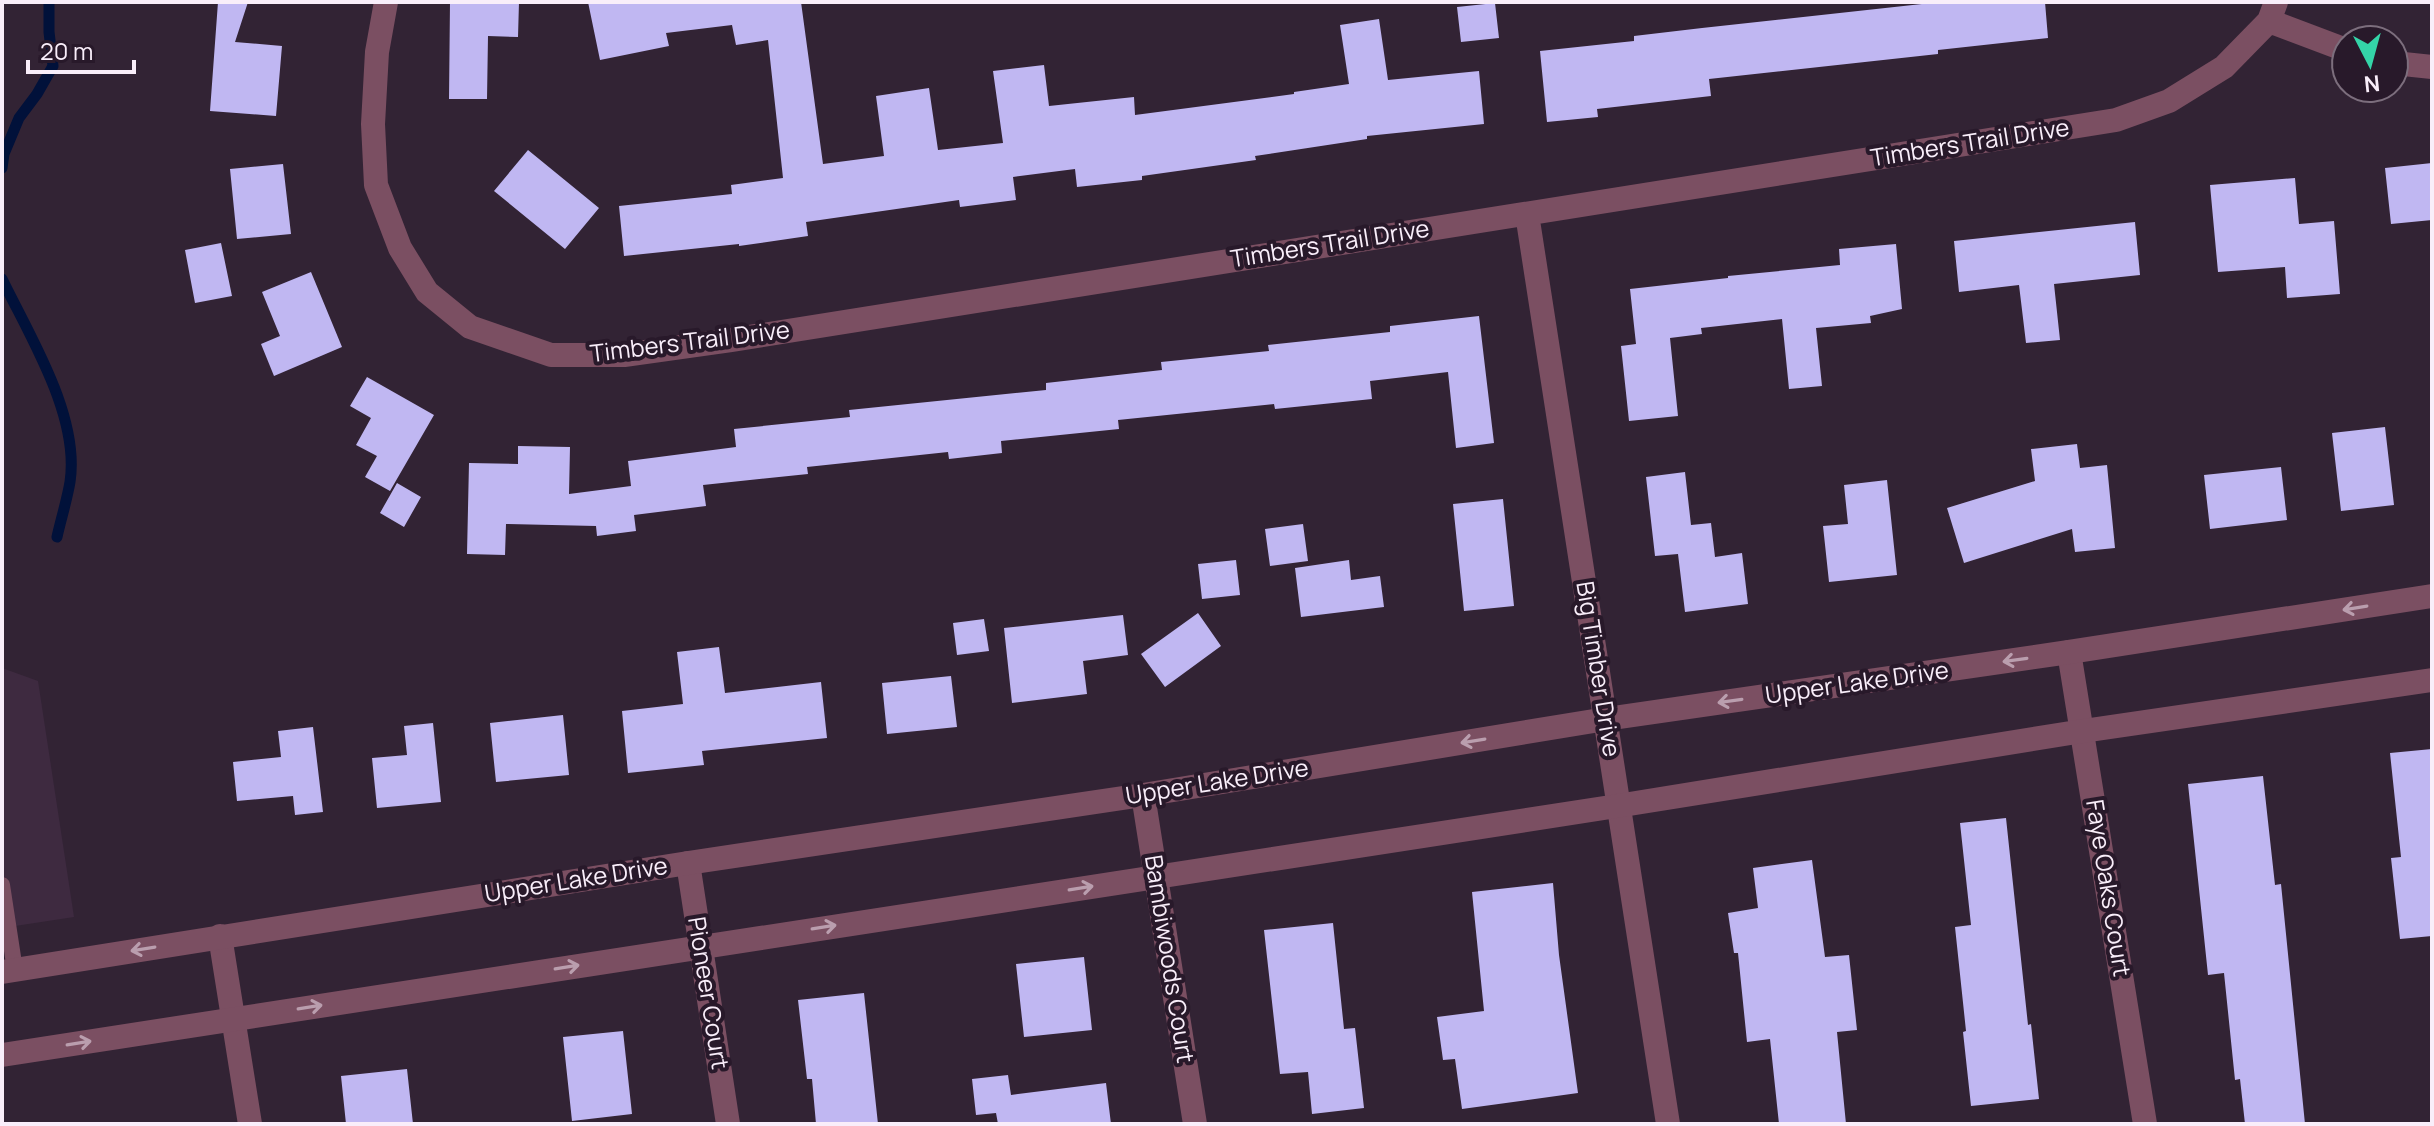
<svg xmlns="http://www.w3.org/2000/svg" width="2434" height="1126" viewBox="0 0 2434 1126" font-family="Manrope,sans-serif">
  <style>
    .built { fill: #3e2a40 }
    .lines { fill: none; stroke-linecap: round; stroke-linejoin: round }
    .stream { stroke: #01113a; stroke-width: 11 }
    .building { fill: #c0b7f2 }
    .service { stroke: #7b4f62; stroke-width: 16 }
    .minor { stroke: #7b4f62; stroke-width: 24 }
    .tertiary { stroke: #7b4f62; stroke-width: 24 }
    .oneway { stroke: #ba9eae }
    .labels { text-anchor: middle; stroke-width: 8; stroke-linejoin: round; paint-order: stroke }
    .street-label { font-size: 24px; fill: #f9eefa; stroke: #28192a }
  </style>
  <rect width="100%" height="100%" fill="#322334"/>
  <path class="built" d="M 2,668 L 38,681 L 74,917 L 2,928 Z"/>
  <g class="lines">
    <path class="stream" d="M 2,168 L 4,154 L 19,118 L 37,94 L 53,66 L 49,32 L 49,2
      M 2,279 C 30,337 80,416 70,482 C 67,500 61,519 57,537"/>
  </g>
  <path class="building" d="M 218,2 L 248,2 L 235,42 L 282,46 L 276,116 L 210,111 Z
    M 450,2 L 519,2 L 518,37 L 488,36 L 487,99 L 449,99 Z
    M 588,2 L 801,2 L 823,164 L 884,156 L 876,96 L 929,88 L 938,150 L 1003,143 L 993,71 L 1044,65 L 1049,106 L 1134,97 L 1135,115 L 1294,94 L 1294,92 L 1349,84 L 1340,25 L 1379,19 L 1388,80 L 1479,71 L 1484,124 L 1367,136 L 1367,139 L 1255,156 L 1256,160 L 1142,176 L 1142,180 L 1077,187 L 1075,169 L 1013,177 L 1016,200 L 960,207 L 959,200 L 806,222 L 808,236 L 739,246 L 739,244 L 624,256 L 619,206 L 732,194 L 731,185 L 783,178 L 768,40 L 736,45 L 732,25 L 666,33 L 669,46 L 600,60 Z
    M 1940,2 L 2045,2 L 2048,38 L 1938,50 L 1938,54 L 1709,79 L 1711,96 L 1597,109 L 1598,117 L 1547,122 L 1540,51 L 1634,41 L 1634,36 L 1702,28 Z
    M 1495,3 L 1499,38 L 1461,42 L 1457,7 Z
    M 528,150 L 599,208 L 565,249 L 494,191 Z
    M 2432,163 L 2432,220 L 2391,224 L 2385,168 Z
    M 283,164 L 291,234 L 237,239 L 230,169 Z
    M 2295,178 L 2299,224 L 2334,221 L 2340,294 L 2287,298 L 2285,267 L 2218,272 L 2210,185 Z
    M 2135,222 L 2140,275 L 2054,284 L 2060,340 L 2026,343 L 2019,285 L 1959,292 L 1954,241 Z
    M 221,243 L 232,296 L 195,303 L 185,250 Z
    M 1896,244 L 1902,309 L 1870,316 L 1871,323 L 1816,328 L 1822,386 L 1789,389 L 1782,319 L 1701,328 L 1702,334 L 1670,338 L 1678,416 L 1629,421 L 1621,346 L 1636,344 L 1630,289 L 1728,278 L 1728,276 L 1840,265 L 1839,249 Z
    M 311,272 L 342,347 L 274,376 L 261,344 L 280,336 L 262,292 Z
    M 1479,316 L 1494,443 L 1456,448 L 1448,372 L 1370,381 L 1372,399 L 1275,409 L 1274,404 L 1118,420 L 1119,429 L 1001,441 L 1002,453 L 949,459 L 948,452 L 807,467 L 808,474 L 703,485 L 706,506 L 634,515 L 636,531 L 597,536 L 596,526 L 506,524 L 505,555 L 467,554 L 469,463 L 518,464 L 518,446 L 570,447 L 569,494 L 631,486 L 628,461 L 736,447 L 734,429 L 850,417 L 849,410 L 1046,390 L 1046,383 L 1162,370 L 1161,362 L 1269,351 L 1268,345 L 1390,332 L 1390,326 Z
    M 367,377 L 434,415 L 390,491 L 365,477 L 377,456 L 356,445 L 371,418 L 350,406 Z
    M 2385,427 L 2394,505 L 2341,511 L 2332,433 Z
    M 2077,444 L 2080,468 L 2107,465 L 2115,548 L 2075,552 L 2072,529 L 1964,563 L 1947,508 L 2035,481 L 2031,449 Z
    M 2281,467 L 2287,520 L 2210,529 L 2204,475 Z
    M 1685,472 L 1691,525 L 1711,523 L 1715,557 L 1742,553 L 1748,604 L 1685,612 L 1678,554 L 1655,556 L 1646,477 Z
    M 1887,480 L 1897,575 L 1829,582 L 1823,526 L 1848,524 L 1844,485 Z
    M 397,483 L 421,497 L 404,527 L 380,513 Z
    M 1503,499 L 1514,606 L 1464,611 L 1453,504 Z
    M 1303,524 L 1308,561 L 1270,566 L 1265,529 Z
    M 1236,560 L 1240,595 L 1202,599 L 1198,564 Z
    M 1349,560 L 1351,580 L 1380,576 L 1384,607 L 1301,617 L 1295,568 Z
    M 1198,613 L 1221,646 L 1165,687 L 1141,654 Z
    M 1123,615 L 1128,655 L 1083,661 L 1087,694 L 1012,703 L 1004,628 Z
    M 984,619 L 989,651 L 957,655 L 953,623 Z
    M 719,647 L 725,693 L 821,682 L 827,738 L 702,751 L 704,765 L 628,773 L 622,711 L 683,704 L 677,652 Z
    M 951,676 L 957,727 L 887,734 L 882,683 Z
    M 563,715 L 569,775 L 496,782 L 490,723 Z
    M 433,723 L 441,802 L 377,808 L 372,758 L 407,755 L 404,726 Z
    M 313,727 L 323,812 L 295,815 L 293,796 L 237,801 L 233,762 L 281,757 L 278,731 Z
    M 2432,749 L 2432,936 L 2400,939 L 2391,858 L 2401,857 L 2390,753 Z
    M 2263,776 L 2275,885 L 2281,884 L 2305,1124 L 2245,1124 L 2240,1079 L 2235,1080 L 2224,973 L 2208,975 L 2188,784 Z
    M 2006,818 L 2028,1025 L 2031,1024 L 2039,1099 L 1971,1106 L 1963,1032 L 1966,1031 L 1955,927 L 1971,925 L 1960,823 Z
    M 1812,860 L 1825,957 L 1849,955 L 1857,1030 L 1837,1032 L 1846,1124 L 1779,1124 L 1770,1039 L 1747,1042 L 1738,953 L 1734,953 L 1728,913 L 1758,908 L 1753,868 Z
    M 1553,883 L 1559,955 L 1578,1093 L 1462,1109 L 1455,1059 L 1443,1060 L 1437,1017 L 1484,1011 L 1472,892 Z
    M 1333,923 L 1344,1029 L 1355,1028 L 1364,1108 L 1312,1114 L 1308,1072 L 1280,1074 L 1264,930 Z
    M 1084,957 L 1092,1030 L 1024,1037 L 1016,964 Z
    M 864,993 L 878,1124 L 816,1124 L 812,1079 L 807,1079 L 798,1000 Z
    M 623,1031 L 632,1114 L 572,1121 L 563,1037 Z
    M 407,1069 L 413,1124 L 346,1124 L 341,1076 Z
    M 1008,1075 L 1011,1095 L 1106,1083 L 1111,1124 L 998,1124 L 996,1113 L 976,1115 L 972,1079 Z"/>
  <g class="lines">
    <path class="service" d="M 2,885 L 15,970"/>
    <path class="minor" d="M 386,2 L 377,52 L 373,124 L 376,185 L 400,248 L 427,292 L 470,327 L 551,355 L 624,355 L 731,340 L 2116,120 L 2169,101 L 2224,67 L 2269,21 L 2276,2
      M 2269,21 L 2346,50
      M 2394,63 L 2432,67
      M 1527,214 L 1668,1124
      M 2069,652 L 2145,1124
      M 1143,795 L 1195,1124
      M 688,863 L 728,1124
      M 220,936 L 250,1124"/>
    <path class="tertiary" d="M 2,972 L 688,863 L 1143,795 L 1606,719 L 2069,652 L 2432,596
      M 2,1055 L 1617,806 L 2083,731 L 2432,680"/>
  </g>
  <defs><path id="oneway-shaft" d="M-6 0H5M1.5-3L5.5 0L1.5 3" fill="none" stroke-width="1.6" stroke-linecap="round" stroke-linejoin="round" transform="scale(2)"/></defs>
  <g class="oneway">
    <use href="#oneway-shaft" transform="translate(2355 608) rotate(171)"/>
    <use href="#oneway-shaft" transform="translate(2015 660) rotate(172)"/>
    <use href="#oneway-shaft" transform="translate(1730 701) rotate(172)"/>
    <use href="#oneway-shaft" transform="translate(1473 741) rotate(171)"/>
    <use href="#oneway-shaft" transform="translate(1081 888) rotate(-9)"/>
    <use href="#oneway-shaft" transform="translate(824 927) rotate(-9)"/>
    <use href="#oneway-shaft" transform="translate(143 949) rotate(171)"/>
    <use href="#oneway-shaft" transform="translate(567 967) rotate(-9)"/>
    <use href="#oneway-shaft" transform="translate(310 1007) rotate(-9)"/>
    <use href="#oneway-shaft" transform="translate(79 1043) rotate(-9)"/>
  </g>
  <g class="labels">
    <g class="street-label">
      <text transform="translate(1970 143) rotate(-9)" y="8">Timbers Trail Drive</text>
      <text transform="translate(1330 244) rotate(-9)" y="8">Timbers Trail Drive</text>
      <text transform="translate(690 342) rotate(-7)" y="8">Timbers Trail Drive</text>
      <text transform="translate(1598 669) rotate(81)" y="8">Big Timber Drive</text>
      <text transform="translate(1857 683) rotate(-8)" y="8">Upper Lake Drive</text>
      <text transform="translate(1217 782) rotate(-9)" y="8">Upper Lake Drive</text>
      <text transform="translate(576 880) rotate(-9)" y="8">Upper Lake Drive</text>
      <text transform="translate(2108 888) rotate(81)" y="8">Faye Oaks Court</text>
      <text transform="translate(1169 959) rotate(81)" y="8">Bambiwoods Court</text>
      <text transform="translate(708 993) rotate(81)" y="8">Pioneer Court</text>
    </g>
  </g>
  <rect width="2434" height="1126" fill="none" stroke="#f9eefa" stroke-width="8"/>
  <g transform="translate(2370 64) rotate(174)"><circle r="38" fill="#28192a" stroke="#7c6e7d" stroke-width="2"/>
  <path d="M0-6L14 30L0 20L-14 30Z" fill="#34d4a8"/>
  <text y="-12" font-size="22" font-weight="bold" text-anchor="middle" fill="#f9eefa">N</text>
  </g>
  <path d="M28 60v12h106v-12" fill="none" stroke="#f9eefa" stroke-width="4"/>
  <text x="40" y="60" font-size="24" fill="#f9eefa" stroke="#28192a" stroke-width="6" paint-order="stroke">20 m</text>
</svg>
